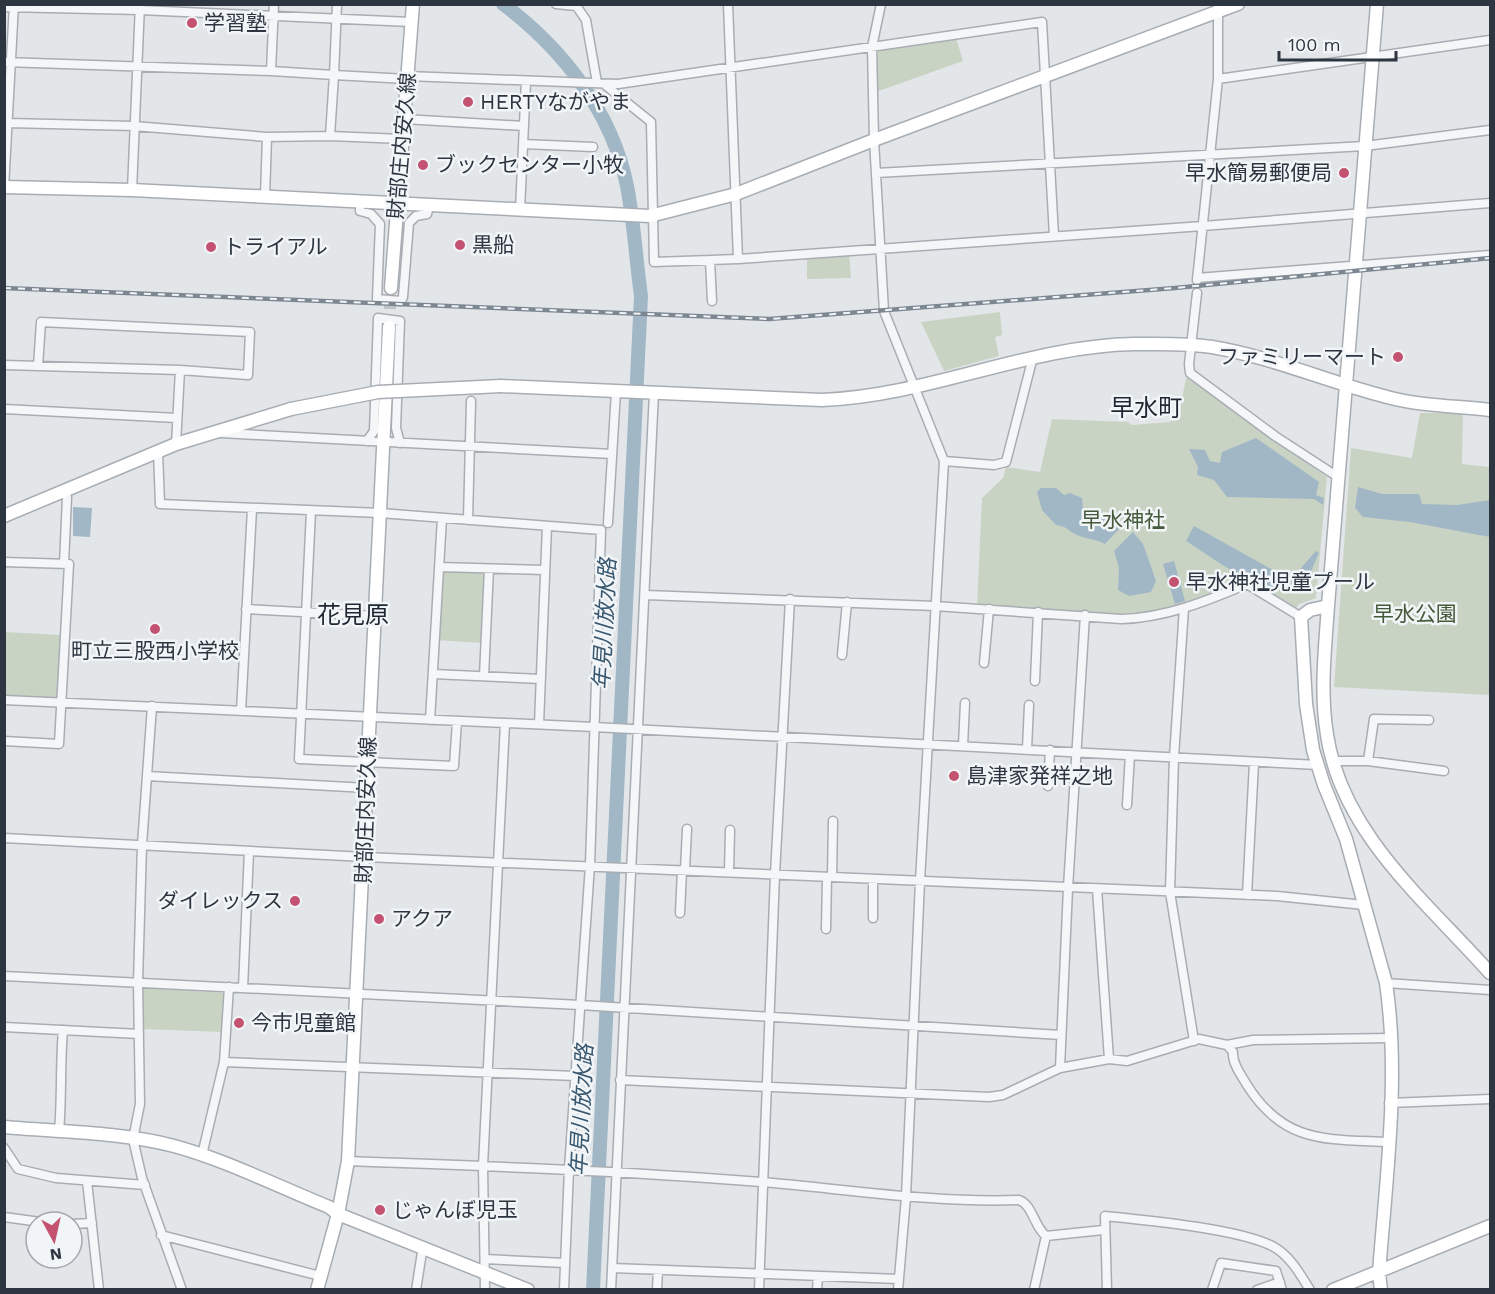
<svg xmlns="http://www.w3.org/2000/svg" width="1495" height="1294" viewBox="0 0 1495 1294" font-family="'Work Sans','Noto Sans JP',sans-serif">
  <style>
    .green { fill: #c9d3c4 }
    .water { fill: #a1b7c6 }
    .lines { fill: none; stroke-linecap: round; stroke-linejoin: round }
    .river { stroke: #a1b7c6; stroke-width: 14 }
    .secondary-tunnel { stroke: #bec3c7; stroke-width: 12; stroke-dasharray: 12 6; stroke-linecap: butt }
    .street-casing { stroke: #a8adb3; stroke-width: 11 }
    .secondary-casing { stroke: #a8adb3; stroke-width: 15 }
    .street { stroke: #f5f6f8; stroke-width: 8 }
    .secondary { stroke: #fff; stroke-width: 12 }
    .rail-casing { stroke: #7d8792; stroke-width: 4.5 }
    .rail { stroke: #f2f5f7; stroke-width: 2; stroke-dasharray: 7; stroke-linecap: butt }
    .secondary-bridge-casing { stroke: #a8adb3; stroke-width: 15; stroke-linecap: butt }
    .secondary-bridge { stroke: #fff; stroke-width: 12 }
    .poi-dot { fill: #c35370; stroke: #f2f5f7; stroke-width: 2 }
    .labels { text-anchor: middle; stroke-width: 5; stroke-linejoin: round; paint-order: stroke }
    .poi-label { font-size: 21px; fill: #2c3540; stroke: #f2f5f7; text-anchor: start }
    .street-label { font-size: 21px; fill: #2c3540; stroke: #f2f5f7 }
    .park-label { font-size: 21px; fill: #445a3a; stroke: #f2f5f7 }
    .water-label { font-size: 22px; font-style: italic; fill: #395870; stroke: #f2f5f7 }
    .quarter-label { font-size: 24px; fill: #1e2631; stroke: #f2f5f7 }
  </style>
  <rect width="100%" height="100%" fill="#e2e6e9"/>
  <path class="green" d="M 956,38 L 963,61 L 876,92 L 878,50 Z
    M 849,253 L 851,278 L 807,279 L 807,256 Z
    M 1000,312 L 1002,335 L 995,337 L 999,356 L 944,371 L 921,322 Z
    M 1186,378 L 1196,382 L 1327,477 L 1316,598 L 1299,604 L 1294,611 L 1252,584 L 1138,617 L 977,606 L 982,498 L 1003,478 L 1006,467 L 1040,472 L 1052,419 L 1128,422 L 1132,425 L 1170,422 L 1174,414 L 1179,414 Z
    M 1420,413 L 1463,413 L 1462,464 L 1490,467 L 1490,695 L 1334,687 L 1351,448 L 1412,458 Z
    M 439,570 L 485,572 L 481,643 L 436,640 Z
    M 4,632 L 61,635 L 59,700 L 5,696 Z
    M 142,988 L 225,993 L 223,1032 L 142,1029 Z"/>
  <path class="water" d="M 1256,438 L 1319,482 L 1316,495 L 1324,498 L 1323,505 L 1314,499 L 1227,497 L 1214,480 L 1197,475 L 1198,467 L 1189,449 L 1205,450 L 1210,461 L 1220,463 L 1222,452 Z
    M 1358,487 L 1382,494 L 1419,494 L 1422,504 L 1457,505 L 1490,500 L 1490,537 L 1410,522 L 1363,517 L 1355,508 Z
    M 1041,488 L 1056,488 L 1064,495 L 1070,493 L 1082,498 L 1084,517 L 1087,519 L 1110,517 L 1124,524 L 1105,544 C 1095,539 1086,539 1077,535 C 1068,531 1067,526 1056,525 L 1042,510 L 1037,492 Z
    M 73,507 L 92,508 L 90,537 L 73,536 Z
    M 1194,526 L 1287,578 L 1292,578 L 1316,551 L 1319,553 L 1305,585 C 1262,599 1220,562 1186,541 Z
    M 1133,532 L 1143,544 L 1156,581 L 1151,592 L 1129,596 L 1118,590 L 1119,568 L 1114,551 Z
    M 1174,561 L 1185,601 L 1175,604 L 1163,564 Z"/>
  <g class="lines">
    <path class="river" d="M 503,4 C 563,49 612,112 627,186 C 634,222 636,260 641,296 L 593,1290"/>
    <path class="secondary-tunnel" d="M 389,327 L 391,288"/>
    <defs>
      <path id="street" d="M 337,4 L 334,75 L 407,79
        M 556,4 L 576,6
        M 575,4 L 586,20 L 597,83
        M 728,4 L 738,259
        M 881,4 L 872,47 L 874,140 L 884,311 L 944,461 L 920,881 L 906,1197 L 898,1290
        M 4,7 L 140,10 L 411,22
        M 4,62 L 271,71
        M 407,76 L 618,84 L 1042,22 L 1054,236
        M 1218,79 L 1490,40
        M 604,84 L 651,122 L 654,262 L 738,259 L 1203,226 L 1490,203
        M 404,119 L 524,126
        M 8,123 L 134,126 L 267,137
        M 330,136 L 402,139
        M 523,144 L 593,147
        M 876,173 L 1365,146 L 1490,130
        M 4,188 L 14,4
        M 132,190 L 140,4
        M 265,197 L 267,137 L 330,136 L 334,75 L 271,71 L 274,4
        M 360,202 L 360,211 L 371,214 L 380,224 L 377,299 L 401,301 L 403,297 L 409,223 L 416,216 L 427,214 L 429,206
        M 520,210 L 526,81
        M 710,260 L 712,301
        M 1197,278 L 1490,255
        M 1197,280 L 1218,79 L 1218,4
        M 1197,293 L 1189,364 L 1190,373 L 1275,436 L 1338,477
        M 4,365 L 180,370 L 248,375 L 250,332 L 41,322 L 38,366
        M 4,409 L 177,418
        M 221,433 L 612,454
        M 367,441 L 374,431 L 378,318 L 400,321 L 396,428 L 400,443
        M 176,444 L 180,370
        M 158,452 L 160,504 L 380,513 L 601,530 L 590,865 L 569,1169 L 564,1290
        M 944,461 L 994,465 L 1006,462 L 1033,357
        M 62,492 L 67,497 L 64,564
        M 311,511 L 299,759 L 454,766 L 457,721
        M 468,520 L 471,401
        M 608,523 L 616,391
        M 4,562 L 69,564 L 59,744 L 4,741
        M 439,567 L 545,570
        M 646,595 L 935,606 L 1121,619 C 1165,618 1207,601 1247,584 L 1301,617
        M 1184,608 L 1174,757 L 1170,892 L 1194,1041
        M 246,609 L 375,616
        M 842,655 L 847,602
        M 984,663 L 989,609
        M 433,674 L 541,679
        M 484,676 L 489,569
        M 1035,681 L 1038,612
        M 4,700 L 594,727 L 1318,765
        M 152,706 L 142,845 L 138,982 L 140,1104 L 133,1139 L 142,1178 L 182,1290
        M 241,711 L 252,509
        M 430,720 L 442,518
        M 539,724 L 547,526
        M 963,746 L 965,703
        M 1027,749 L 1029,705
        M 1332,761 L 1368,761 L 1444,771
        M 1368,761 L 1374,719 L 1429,720
        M 147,776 L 367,788
        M 1048,786 L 1050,750
        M 1127,805 L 1130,755
        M 4,838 L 365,857 L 1277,896 L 1364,905
        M 685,870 L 687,829
        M 729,872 L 730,830
        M 832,877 L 833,821
        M 873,879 L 873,918
        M 1097,889 L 1109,1059
        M 1247,895 L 1254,763
        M 680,913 L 682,870
        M 826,929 L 827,877
        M 4,976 L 580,1005 L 1061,1035
        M 1386,983 L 1490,990
        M 243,988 L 249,851
        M 4,1027 L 139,1034
        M 1227,1045 L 1253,1040 L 1391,1038
        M 224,1062 L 229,987
        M 1060,1068 L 1068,888 L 1085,615
        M 620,1080 L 989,1097 L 1003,1095 L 1060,1068 L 1109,1059 L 1127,1061 L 1199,1039 L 1227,1045 L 1233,1052 C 1232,1063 1241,1075 1247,1085 C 1284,1144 1326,1139 1388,1142
        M 1389,1103 L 1490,1099
        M 59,1132 C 62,1098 60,1065 63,1030
        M 4,1148 L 18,1169 L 56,1178 L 145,1185
        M 202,1155 L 224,1062 L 575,1076
        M 348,1161 C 486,1166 623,1171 761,1182 C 846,1189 932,1203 1019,1200 C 1033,1205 1034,1227 1046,1236 L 1103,1230
        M 87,1181 L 99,1290
        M 4,1217 L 40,1222
        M 72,1224 L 92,1223
        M 161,1235 L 320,1276
        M 485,1259 L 565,1263
        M 612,1268 L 899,1279
        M 416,1290 L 423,1246
        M 485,1290 L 483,1166 L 505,723
        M 611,1290 L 654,392
        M 657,1290 L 658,1270
        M 759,1290 L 775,874 L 790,599
        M 817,1290 L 818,1276
        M 1034,1290 L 1046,1236
        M 1107,1290 L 1105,1216 C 1145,1220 1241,1229 1274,1247 C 1291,1257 1300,1274 1310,1290
        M 1212,1290 L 1221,1263 L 1276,1271 L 1282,1290
        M 1257,1290 L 1280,1282"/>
      <path id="secondary" d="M 1377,4 L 1328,606 C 1325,649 1320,692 1327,735 C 1342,834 1427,902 1490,973
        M 4,187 L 132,190 L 650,216 L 736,194 L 874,140 L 1238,4
        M 391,288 L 413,4
        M 501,386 L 822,400 C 929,396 1027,346 1134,344 C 1160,344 1187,343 1212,347 C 1272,357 1328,382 1387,397 C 1420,406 1456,406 1490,410
        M 4,516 L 176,444 L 291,409
        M 1328,606 L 1310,610 L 1301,617 L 1306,704 L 1313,750 L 1324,785 L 1346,839 L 1386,983 C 1400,1078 1386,1178 1379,1273 L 1381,1290
        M 4,1127 C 60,1132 120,1132 174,1146 C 226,1160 279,1187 329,1207 L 338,1214 L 528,1290
        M 317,1290 L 338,1214 L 348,1161 L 389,327
        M 1333,1290 L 1490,1226"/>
    </defs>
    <use href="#street" class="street-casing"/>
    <use href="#secondary" class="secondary-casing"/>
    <use href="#street" class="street"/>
    <use href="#secondary" class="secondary"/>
    <defs>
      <path id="rail" d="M 4,288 L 769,319 L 1175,288 L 1490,258"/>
    </defs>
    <use href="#rail" class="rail-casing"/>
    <use href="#rail" class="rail"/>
    <defs>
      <path id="secondary-bridge" d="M 291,409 L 378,392 L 501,386"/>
    </defs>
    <use href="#secondary-bridge" class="secondary-bridge-casing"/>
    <use href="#secondary-bridge" class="secondary-bridge"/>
  </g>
  <g class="poi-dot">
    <circle cx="192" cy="23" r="6"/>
    <circle cx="468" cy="102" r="6"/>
    <circle cx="423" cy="165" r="6"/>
    <circle cx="1344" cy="173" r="6"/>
    <circle cx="460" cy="245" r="6"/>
    <circle cx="211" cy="247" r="6"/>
    <circle cx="1398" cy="357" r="6"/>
    <circle cx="1174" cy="582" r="6"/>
    <circle cx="155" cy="629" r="6"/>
    <circle cx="954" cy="776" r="6"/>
    <circle cx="295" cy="901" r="6"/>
    <circle cx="379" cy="919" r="6"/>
    <circle cx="239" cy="1023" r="6"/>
    <circle cx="380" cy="1210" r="6"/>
  </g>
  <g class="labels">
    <g class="poi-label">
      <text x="204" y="30">学習塾</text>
      <text x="480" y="109">HERTYながやま</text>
      <text x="435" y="172">ブックセンター小牧</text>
      <text x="1332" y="180" text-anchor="end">早水簡易郵便局</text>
      <text x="472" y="252">黒船</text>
      <text x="223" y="254">トライアル</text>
      <text x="1386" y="364" text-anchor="end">ファミリーマート</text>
      <text x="1186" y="589">早水神社児童プール</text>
      <text x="155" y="658" text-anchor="middle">町立三股西小学校</text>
      <text x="966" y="783">島津家発祥之地</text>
      <text x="283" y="908" text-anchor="end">ダイレックス</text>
      <text x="391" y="926">アクア</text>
      <text x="251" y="1030">今市児童館</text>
      <text x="392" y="1217">じゃんぼ児玉</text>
    </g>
    <g class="street-label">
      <text transform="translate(402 146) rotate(-85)" y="7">財部庄内安久線</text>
      <text transform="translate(366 810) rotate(-88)" y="7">財部庄内安久線</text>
    </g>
    <g class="park-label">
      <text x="1123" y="527">早水神社</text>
      <text x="1415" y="621">早水公園</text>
    </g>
    <g class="water-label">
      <text transform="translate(604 624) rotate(-87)" y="8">年見川放水路</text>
      <text transform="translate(581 1110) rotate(-87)" y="8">年見川放水路</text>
    </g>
    <g class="quarter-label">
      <text x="1146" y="416">早水町</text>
      <text x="353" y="623">花見原</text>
    </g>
  </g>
  <rect width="1495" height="1294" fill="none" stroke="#2c3540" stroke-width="12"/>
  <g transform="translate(54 1240) rotate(172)"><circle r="28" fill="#f2f5f7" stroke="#a3a8ae" stroke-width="1.5"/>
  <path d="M0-4.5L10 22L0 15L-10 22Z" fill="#c35370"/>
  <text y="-9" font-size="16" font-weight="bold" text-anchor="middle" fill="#2c3540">N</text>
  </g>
  <path d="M1279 51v9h117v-9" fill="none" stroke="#2c3540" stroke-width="3"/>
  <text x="1288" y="51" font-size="18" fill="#2c3540" stroke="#f2f5f7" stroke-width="4.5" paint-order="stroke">100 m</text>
</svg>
